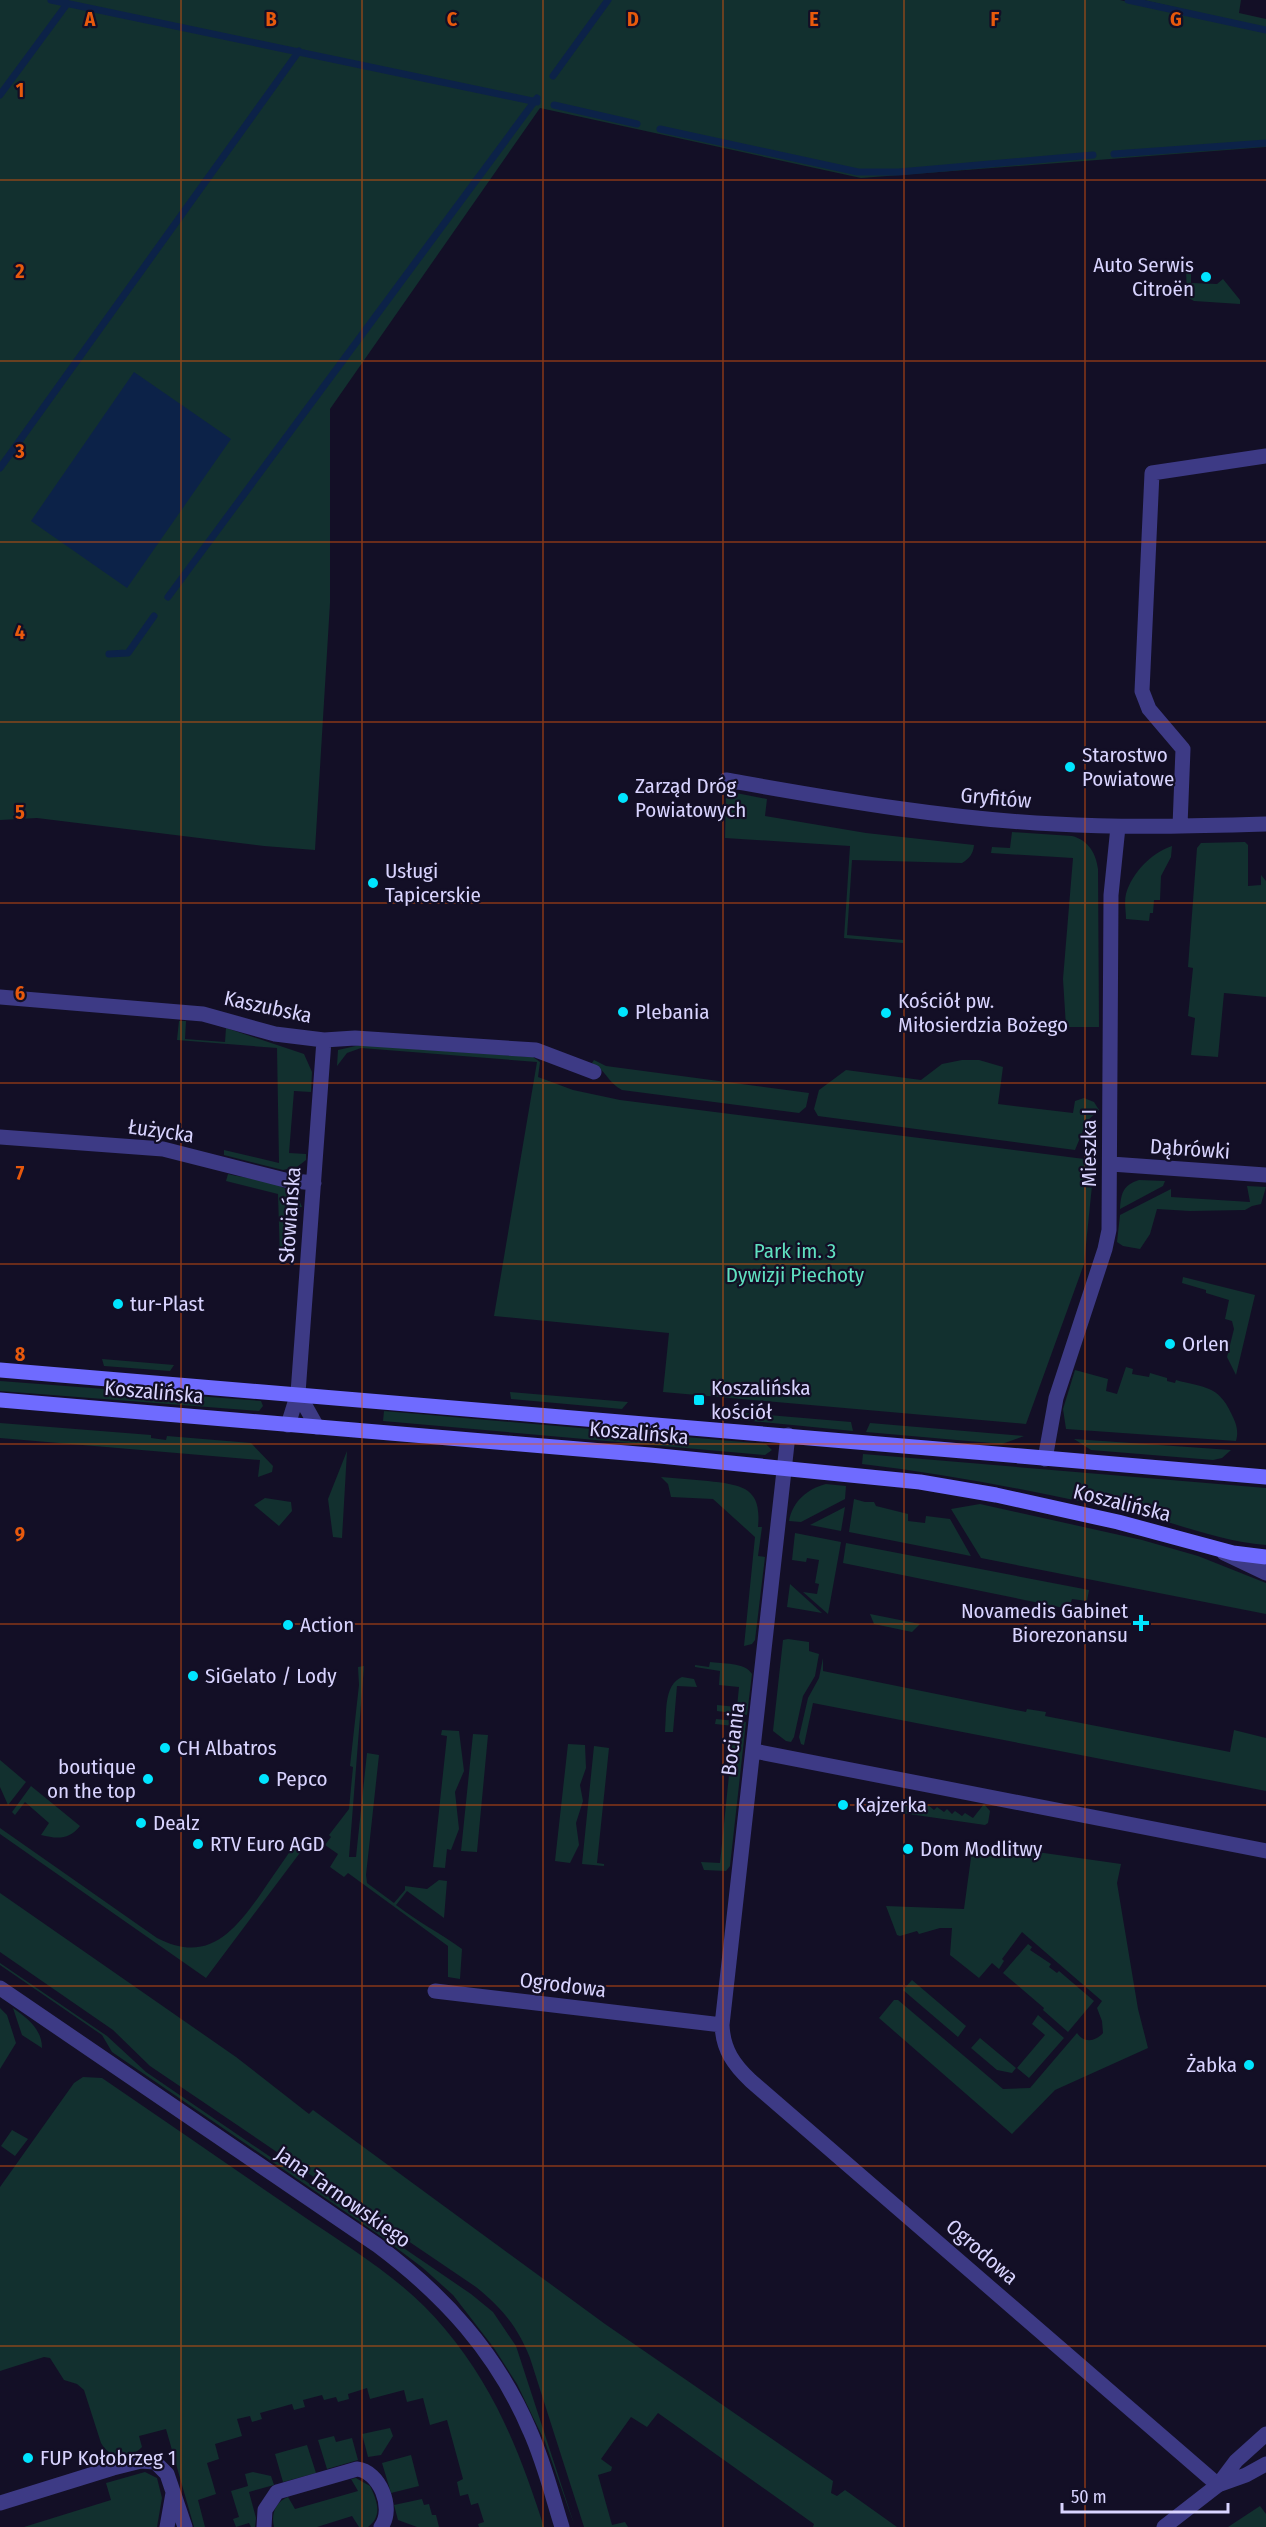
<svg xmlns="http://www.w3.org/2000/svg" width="1266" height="2527" viewBox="0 0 1266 2527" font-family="'Fira Sans Condensed',sans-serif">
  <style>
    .green { fill: #12302f }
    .water { fill: #0c2248 }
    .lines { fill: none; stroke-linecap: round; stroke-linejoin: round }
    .stream { stroke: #0c2248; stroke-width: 7 }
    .minor { stroke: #3d3a85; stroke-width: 15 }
    .tertiary { stroke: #3d3a85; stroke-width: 15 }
    .secondary { stroke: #6f6bff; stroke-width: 15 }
    .grid { fill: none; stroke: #e8590c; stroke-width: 1.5; stroke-opacity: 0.55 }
    .poi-dot { fill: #00e5ff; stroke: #130f26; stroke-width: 2 }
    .labels { text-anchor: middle; stroke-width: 4.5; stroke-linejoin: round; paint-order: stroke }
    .poi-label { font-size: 21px; fill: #d9d4ff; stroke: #130f26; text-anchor: start }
    .street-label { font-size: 21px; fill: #d9d4ff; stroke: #130f26 }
    .park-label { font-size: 21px; fill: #5fe0c0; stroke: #130f26 }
    .grid-label { font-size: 20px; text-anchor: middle; font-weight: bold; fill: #e8590c; stroke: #130f26; stroke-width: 4.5; stroke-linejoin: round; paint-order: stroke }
  </style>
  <rect width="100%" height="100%" fill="#130f26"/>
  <path class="green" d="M 0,0 L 1120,0 L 1266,33 L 1266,147 L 861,178 L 540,108 L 330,409 L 330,603 L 315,850 L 264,846 L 37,818 L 0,820 Z
    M 1143,0 L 1241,0 L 1239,13 L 1266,19 L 1266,28 Z
    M 1186,269 L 1191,269 L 1191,283 L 1217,284 L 1223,279 L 1240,300 L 1240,304 L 1194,301 L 1187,297 Z
    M 726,791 L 767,799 L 765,816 L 866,833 L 974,845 C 973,854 970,858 962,863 L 852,860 L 847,935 L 903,940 L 903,943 L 844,938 L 850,846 L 725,838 Z
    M 1012,832 L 1072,836 C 1088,840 1096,853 1098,869 L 1099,1027 L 1066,1027 L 1063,979 L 1073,858 L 991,853 L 992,847 L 1010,848 Z
    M 1245,842 L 1248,845 L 1248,886 L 1261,885 L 1261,875 L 1266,881 L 1266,997 L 1224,993 L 1218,1057 L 1191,1055 L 1195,1018 L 1188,1016 L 1193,968 L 1188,967 L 1197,848 L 1201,843 Z
    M 1172,846 L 1171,857 L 1161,876 L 1160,900 L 1154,900 L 1153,913 L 1150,913 L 1149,921 L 1126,919 C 1126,911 1124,902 1126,894 C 1132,873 1151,853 1172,846 Z
    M 179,1021 L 186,1021 L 185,1039 L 225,1042 L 226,1028 L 304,1054 L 312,1072 L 311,1092 L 294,1091 L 289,1153 L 306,1154 L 306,1160 L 297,1167 L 283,1170 L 224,1155 L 224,1150 L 279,1163 L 277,1048 L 177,1040 Z
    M 360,1045 L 533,1057 L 540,1062 L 538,1077 L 573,1090 L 620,1100 L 1092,1160 L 1094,1166 L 1084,1264 L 1026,1424 L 663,1392 L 669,1333 L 494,1316 L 537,1062 L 361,1048 L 347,1053 L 337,1066 L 338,1050 Z
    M 594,1060 L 606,1066 L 809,1093 L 806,1107 L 799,1113 L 622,1090 C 609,1084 605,1069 592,1063 Z
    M 962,1060 L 979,1060 L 1003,1067 L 998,1104 L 1073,1113 L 1075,1101 L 1084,1098 L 1094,1102 L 1099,1110 L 1087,1121 L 1075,1150 L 818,1116 L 814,1109 L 819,1090 L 846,1070 L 921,1080 L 942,1064 Z
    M 228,1174 C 252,1180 294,1181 302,1207 L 286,1207 L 283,1257 L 280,1257 L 278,1194 L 226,1181 Z
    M 1139,1180 L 1165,1181 L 1163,1186 L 1120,1209 C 1121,1193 1123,1185 1139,1180 Z
    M 1247,1186 L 1266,1187 L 1261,1204 L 1252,1206 L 1245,1210 L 1190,1211 L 1157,1209 L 1150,1234 L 1140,1249 L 1123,1246 L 1117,1242 L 1120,1215 L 1171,1189 L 1171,1197 L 1250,1202 Z
    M 1183,1277 L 1255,1295 L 1236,1375 L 1227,1357 L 1234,1329 L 1232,1321 L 1225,1319 L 1229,1300 L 1206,1293 L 1206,1290 L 1182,1283 Z
    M 102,1359 L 174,1365 L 170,1371 L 104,1366 Z
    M 1126,1367 L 1133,1369 L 1132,1374 L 1149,1377 L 1150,1373 L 1167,1378 L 1167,1381 L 1175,1383 L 1176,1380 C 1204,1388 1218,1385 1231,1413 C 1236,1423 1239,1430 1236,1441 L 1066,1429 L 1063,1409 L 1075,1370 L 1108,1379 L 1106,1391 L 1117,1394 Z
    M 0,1381 L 261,1401 L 263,1406 L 259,1411 L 0,1391 Z
    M 510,1392 L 628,1402 L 622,1409 L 511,1399 Z
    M 710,1410 L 851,1422 L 853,1431 L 710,1417 Z
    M 384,1411 L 766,1444 L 772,1450 L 765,1455 L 383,1421 Z
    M 0,1423 L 151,1435 L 151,1438 L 166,1440 L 167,1436 L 251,1443 L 273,1466 L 272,1472 L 258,1477 L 260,1460 L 0,1438 Z
    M 870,1423 L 1024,1436 L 1002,1444 L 866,1432 Z
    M 1074,1439 L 1231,1450 L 1222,1458 L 1213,1460 L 1091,1450 Z
    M 347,1451 L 342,1538 L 333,1537 L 328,1499 Z
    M 863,1454 L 1266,1488 L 1266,1545 C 1223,1542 1183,1525 1141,1515 C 1049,1494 956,1475 862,1464 Z
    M 661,1477 C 677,1478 693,1480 708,1481 C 742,1485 762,1487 758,1527 L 762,1527 L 758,1556 L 765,1557 L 755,1640 L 752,1644 L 744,1646 L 755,1537 L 713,1499 L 671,1497 L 668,1484 Z
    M 826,1484 L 846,1486 L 845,1499 L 801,1522 L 789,1521 C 793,1501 807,1489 826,1484 Z
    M 265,1498 L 291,1502 L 292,1511 L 279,1526 L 254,1505 Z
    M 854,1499 L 865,1502 L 874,1502 L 876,1506 L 908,1514 L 908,1521 L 925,1523 L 926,1516 L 950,1519 L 971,1556 L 849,1532 Z
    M 980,1504 L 1142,1540 L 1198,1556 L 1266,1583 L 1266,1614 L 981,1558 L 951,1509 Z
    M 845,1507 L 841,1531 L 810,1525 Z
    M 795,1533 L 841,1542 L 828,1614 L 803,1592 L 817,1594 L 819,1584 L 815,1583 L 819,1560 L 807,1558 L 806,1562 L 792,1560 Z
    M 846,1543 L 1089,1590 L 1087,1601 L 1072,1599 L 1069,1609 L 843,1563 Z
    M 790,1584 L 822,1613 L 787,1607 Z
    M 870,1614 L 920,1624 L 912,1632 L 874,1624 Z
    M 788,1639 L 809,1642 L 809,1651 L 819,1654 L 815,1676 L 803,1696 L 794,1737 L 791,1742 L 786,1741 L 773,1731 L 783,1640 Z
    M 823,1658 L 823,1671 L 1026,1712 L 1027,1709 L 1046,1712 L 1045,1716 L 1230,1752 L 1234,1730 L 1266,1738 L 1266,1791 L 813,1703 L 804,1745 L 801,1744 L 799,1737 L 808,1698 L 819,1678 Z
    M 710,1662 C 722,1664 745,1662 752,1674 L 747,1715 L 717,1711 L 717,1705 L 737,1707 L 739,1687 L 719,1685 L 720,1671 L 695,1667 L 695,1665 L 709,1667 Z
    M 364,1666 L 349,1857 L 356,1857 L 367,1753 L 379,1755 L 366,1875 L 367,1883 L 394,1903 L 405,1890 L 405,1886 L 427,1889 L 439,1880 L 447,1881 L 444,1918 L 407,1891 L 396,1905 C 418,1922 440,1933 462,1949 L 460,1979 L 448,1977 L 448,1946 L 348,1873 L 344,1877 L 330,1867 L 338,1854 L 325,1845 L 331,1837 L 329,1835 L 349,1809 L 353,1767 L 350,1766 L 359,1685 L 358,1667 Z
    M 682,1677 L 694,1679 L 697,1687 L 677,1686 L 673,1732 L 665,1732 C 667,1714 663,1685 682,1677 Z
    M 716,1719 L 746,1722 L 730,1866 L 726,1871 L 704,1870 L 701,1862 L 720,1863 L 734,1726 L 715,1724 Z
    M 442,1730 L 459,1731 L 464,1771 L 455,1792 L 459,1829 L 451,1850 L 447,1849 L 445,1868 L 433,1867 L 447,1736 L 441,1735 Z
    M 473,1734 L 488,1735 L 477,1852 L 461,1851 Z
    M 568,1744 L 585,1745 L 586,1768 L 580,1785 L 583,1801 L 576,1823 L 579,1845 L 570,1863 L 555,1861 Z
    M 594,1746 L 609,1748 L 597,1863 L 604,1864 L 604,1866 L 582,1864 Z
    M 0,1760 L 26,1782 L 8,1805 L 0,1787 Z
    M 31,1786 L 80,1826 C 69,1840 57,1839 41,1835 L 49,1823 L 25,1802 L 15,1815 L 12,1812 Z
    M 894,1799 L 900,1803 L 903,1800 L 908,1805 L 911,1802 L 917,1807 L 919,1804 L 925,1809 L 928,1805 L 934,1810 L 937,1807 L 944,1812 L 947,1809 L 952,1814 L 955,1811 L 962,1816 L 965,1813 L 973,1818 L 984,1804 L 990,1811 L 988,1823 L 985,1825 L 895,1812 L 898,1808 L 891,1802 Z
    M 0,1828 L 157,1938 C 207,1964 233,1933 260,1895 C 272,1877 285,1859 297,1841 L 305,1846 L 206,1978 L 0,1834 Z
    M 973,1843 L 1121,1864 L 1117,1883 L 1138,2009 L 1148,2048 L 1055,2090 L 1012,2134 L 879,2018 L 894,2000 L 898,2000 L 1003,2089 L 1030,2088 L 1077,2033 C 1084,2043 1095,2042 1103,2033 L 1102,2021 L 1097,2008 L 1102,2001 L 1022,1932 L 1002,1959 L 1004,1961 L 999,1969 L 992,1963 L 979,1978 L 950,1955 L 952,1928 L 940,1928 L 919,1934 L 917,1931 L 900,1936 L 897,1935 L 886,1906 L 964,1909 Z
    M 0,1893 L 236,2057 L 309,2114 L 313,2110 L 605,2324 L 833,2481 L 831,2493 L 837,2496 L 845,2490 L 897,2527 L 813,2527 L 814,2524 L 658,2413 L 647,2427 L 631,2417 L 601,2459 L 612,2467 L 611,2471 L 598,2475 L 612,2525 L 625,2522 L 628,2527 L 584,2527 L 530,2358 C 518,2327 501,2307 476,2287 L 150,2066 L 113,2030 L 0,1952 Z
    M 1028,1944 L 1032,1947 L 1030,1950 L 1051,1964 L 1049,1967 L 1057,1973 L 1059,1971 L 1094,2001 L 1068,2032 L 1043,2010 L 1044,2008 L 1003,1973 Z
    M 0,1963 L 107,2036 L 146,2072 L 471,2294 L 493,2312 L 516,2346 L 575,2527 L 545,2442 L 517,2384 L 494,2348 L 453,2295 L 423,2268 L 382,2237 L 112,2052 L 102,2035 L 0,1965 Z
    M 912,1980 L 966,2026 L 958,2037 L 903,1990 Z
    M 0,2008 L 7,2015 L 16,2043 L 0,2069 Z
    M 13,2008 C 27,2018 42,2029 42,2048 L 22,2035 Z
    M 1038,2015 L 1064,2038 L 1029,2078 L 1017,2068 L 1045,2035 L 1032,2024 Z
    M 980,2038 L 1016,2068 L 1012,2073 L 997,2070 L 971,2048 Z
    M 83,2077 L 102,2078 C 168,2123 234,2169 300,2214 C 351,2249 406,2281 445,2329 C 496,2390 520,2453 544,2527 L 479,2527 L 478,2524 L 484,2522 L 478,2503 L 471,2505 L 468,2494 L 460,2496 L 457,2482 L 463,2479 L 447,2420 L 430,2425 L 423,2398 L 407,2402 L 404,2390 L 370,2399 L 367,2388 L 348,2394 L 349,2399 L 338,2402 L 336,2397 L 324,2400 L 322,2395 L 303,2400 L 305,2407 L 294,2410 L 292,2404 L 260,2413 L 262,2419 L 252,2422 L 250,2416 L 237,2419 L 242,2436 L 215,2444 L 219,2459 L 207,2463 L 216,2494 L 198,2500 L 205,2527 L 194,2527 L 166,2429 L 139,2436 L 142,2447 C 129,2460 111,2460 101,2443 L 84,2390 L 77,2384 L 64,2380 L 50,2358 L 44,2357 L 0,2371 L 0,2187 L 74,2083 Z
    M 12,2130 L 28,2139 L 15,2156 L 1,2146 Z
    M 390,2428 L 393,2436 L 381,2455 L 368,2457 L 362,2434 Z
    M 334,2436 L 336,2442 L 352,2438 L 358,2460 L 327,2469 L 318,2440 Z
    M 307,2445 L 316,2473 L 283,2482 L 275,2454 Z
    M 411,2455 L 419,2486 L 391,2493 L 382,2463 Z
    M 145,2472 L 157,2478 L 162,2498 L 157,2527 L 24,2527 L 111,2500 L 106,2483 Z
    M 253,2472 L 271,2476 L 274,2485 L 249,2492 L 256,2518 L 255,2527 L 251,2527 L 249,2523 L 236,2527 L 233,2519 L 239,2517 L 231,2491 L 248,2486 L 245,2474 Z
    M 356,2478 L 370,2486 C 377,2500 383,2516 368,2527 L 359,2527 L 352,2516 L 317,2527 L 274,2527 C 271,2515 275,2502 288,2497 L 295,2509 L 358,2491 L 351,2479 Z
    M 422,2499 L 424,2505 L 429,2504 L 432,2515 L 436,2515 L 439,2527 L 417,2527 L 398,2520 L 394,2505 Z
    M 1260,2506 L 1266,2514 L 1266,2527 L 1228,2527 Z"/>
  <path class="water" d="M 134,372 L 231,439 L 127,588 L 31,521 Z"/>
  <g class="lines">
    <path class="stream" d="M 51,0 L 537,102
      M 1128,0 L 1266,30
      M 553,76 L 608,0
      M 0,95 L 67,4
      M 554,105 L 637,124
      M 660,129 L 858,172 L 899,172 L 1093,155
      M 1114,154 L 1266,143
      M 0,468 L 299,51
      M 168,597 L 537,98
      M 109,654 L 128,653 L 154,616"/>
    <path class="minor" d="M 726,780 C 835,799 945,819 1056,824 C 1126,828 1196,826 1266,824
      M 1180,826 L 1183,749 L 1149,709 L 1142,691 L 1152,473 L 1266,456
      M 0,997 L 203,1014 L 275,1034 L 324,1040 L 355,1038 L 536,1050 L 594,1072
      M 0,1137 L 163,1149 L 285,1180 L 314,1183
      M 1111,1164 L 1266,1175
      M 298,1393 L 317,1427
      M 288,1425 L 298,1393 L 324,1040
      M 788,1435 L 722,2025 C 723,2050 734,2065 751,2081 L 1218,2485
      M 1045,1459 L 1056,1398 L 1105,1249 L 1109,1230 L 1111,895 L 1118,827
      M 754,1751 L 1266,1851
      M 0,1988 L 377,2245 C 444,2295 497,2353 530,2431 C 544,2462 552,2495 562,2527
      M 435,1991 L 722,2025
      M 0,2503 L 113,2468 L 141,2461 L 155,2462 L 167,2474 L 185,2527
      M 167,2527 L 173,2493
      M 264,2527 L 265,2510 L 277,2492 L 357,2469 C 379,2471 395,2508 381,2527"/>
    <path class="tertiary" d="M 1224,1553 L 1266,1573
      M 1218,2485 L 1246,2475 L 1266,2464
      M 1164,2527 L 1218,2485 L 1236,2461 L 1266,2434"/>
    <path class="secondary" d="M 0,1370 C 422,1402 844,1443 1266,1477
      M 0,1400 L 650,1455 L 920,1482 L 996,1495 L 1118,1522 L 1233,1553 L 1266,1557"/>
  </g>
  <path class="grid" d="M 181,0 L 181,2527M 362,0 L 362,2527M 543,0 L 543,2527M 723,0 L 723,2527M 904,0 L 904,2527M 1085,0 L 1085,2527M 0,180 L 1266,180M 0,361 L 1266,361M 0,542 L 1266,542M 0,722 L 1266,722M 0,903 L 1266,903M 0,1083 L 1266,1083M 0,1264 L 1266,1264M 0,1444 L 1266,1444M 0,1624 L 1266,1624M 0,1805 L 1266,1805M 0,1986 L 1266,1986M 0,2166 L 1266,2166M 0,2346 L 1266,2346"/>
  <g class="poi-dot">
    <circle cx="1206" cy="277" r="6"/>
    <circle cx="1070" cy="767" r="6"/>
    <circle cx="623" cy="798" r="6"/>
    <circle cx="373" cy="883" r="6"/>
    <circle cx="623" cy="1012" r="6"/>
    <circle cx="886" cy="1013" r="6"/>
    <circle cx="118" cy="1304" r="6"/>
    <circle cx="1170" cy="1344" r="6"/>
    <rect x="693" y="1394" width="12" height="12" rx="3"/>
    <path d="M1138 1614h6v6h6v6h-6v6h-6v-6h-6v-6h6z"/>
    <circle cx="288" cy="1625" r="6"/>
    <circle cx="193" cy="1676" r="6"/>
    <circle cx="165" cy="1748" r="6"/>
    <circle cx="148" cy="1779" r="6"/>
    <circle cx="264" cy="1779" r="6"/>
    <circle cx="843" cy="1805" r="6"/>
    <circle cx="141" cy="1823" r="6"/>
    <circle cx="198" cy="1844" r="6"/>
    <circle cx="908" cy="1849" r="6"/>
    <circle cx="1249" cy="2065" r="6"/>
    <circle cx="28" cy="2458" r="6"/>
  </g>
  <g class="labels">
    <g class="poi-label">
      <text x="1194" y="272" text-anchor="end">Auto Serwis<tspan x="1194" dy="24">Citroën</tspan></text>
      <text x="1082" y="762">Starostwo<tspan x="1082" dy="24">Powiatowe</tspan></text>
      <text x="635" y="793">Zarząd Dróg<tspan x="635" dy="24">Powiatowych</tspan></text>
      <text x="385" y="878">Usługi<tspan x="385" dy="24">Tapicerskie</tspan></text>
      <text x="898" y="1008">Kościół pw.<tspan x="898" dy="24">Miłosierdzia Bożego</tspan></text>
      <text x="635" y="1019">Plebania</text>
      <text x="130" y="1311">tur-Plast</text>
      <text x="1182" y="1351">Orlen</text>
      <text x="711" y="1395">Koszalińska<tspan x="711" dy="24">kościół</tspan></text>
      <text x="1128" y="1618" text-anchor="end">Novamedis Gabinet<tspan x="1128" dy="24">Biorezonansu</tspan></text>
      <text x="300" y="1632">Action</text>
      <text x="205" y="1683">SiGelato / Lody</text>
      <text x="177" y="1755">CH Albatros</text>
      <text x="136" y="1774" text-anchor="end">boutique<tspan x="136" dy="24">on the top</tspan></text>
      <text x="276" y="1786">Pepco</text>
      <text x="855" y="1812">Kajzerka</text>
      <text x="153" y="1830">Dealz</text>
      <text x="210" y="1851">RTV Euro AGD</text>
      <text x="920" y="1856">Dom Modlitwy</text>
      <text x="1237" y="2072" text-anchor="end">Żabka</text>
      <text x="40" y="2465">FUP Kołobrzeg 1</text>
    </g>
    <g class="street-label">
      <text transform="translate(996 798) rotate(5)" y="7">Gryfitów</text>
      <text transform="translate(268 1007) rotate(12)" y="7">Kaszubska</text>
      <text transform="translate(161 1131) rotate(8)" y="7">Łużycka</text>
      <text transform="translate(1089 1148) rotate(-90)" y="7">Mieszka I</text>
      <text transform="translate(1190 1149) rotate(4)" y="7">Dąbrówki</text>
      <text transform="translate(290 1215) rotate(-86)" y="7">Słowiańska</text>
      <text transform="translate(154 1392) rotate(5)" y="7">Koszalińska</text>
      <text transform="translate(639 1433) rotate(5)" y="7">Koszalińska</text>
      <text transform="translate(1122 1503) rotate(14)" y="7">Koszalińska</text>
      <text transform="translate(733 1739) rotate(-83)" y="7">Bociania</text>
      <text transform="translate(563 1985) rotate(7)" y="7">Ogrodowa</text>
      <text transform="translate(343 2197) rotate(35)" y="7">Jana Tarnowskiego</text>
      <text transform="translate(982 2252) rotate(41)" y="7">Ogrodowa</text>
    </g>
    <g class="park-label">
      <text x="795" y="1258">Park im. 3<tspan x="795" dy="24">Dywizji Piechoty</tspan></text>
    </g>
  </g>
  <g class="grid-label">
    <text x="90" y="26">A</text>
    <text x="271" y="26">B</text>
    <text x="452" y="26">C</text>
    <text x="633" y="26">D</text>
    <text x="814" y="26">E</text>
    <text x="995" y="26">F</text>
    <text x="1176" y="26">G</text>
    <text x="20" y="97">1</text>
    <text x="20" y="278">2</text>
    <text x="20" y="458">3</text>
    <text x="20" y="639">4</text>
    <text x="20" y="819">5</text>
    <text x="20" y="1000">6</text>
    <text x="20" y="1180">7</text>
    <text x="20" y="1361">8</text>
    <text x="20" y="1541">9</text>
  </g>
  <path d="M1062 2503v9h166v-9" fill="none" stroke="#d9d4ff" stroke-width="3"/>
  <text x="1071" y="2503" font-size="18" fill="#d9d4ff" stroke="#130f26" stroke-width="4.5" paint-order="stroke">50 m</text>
</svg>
